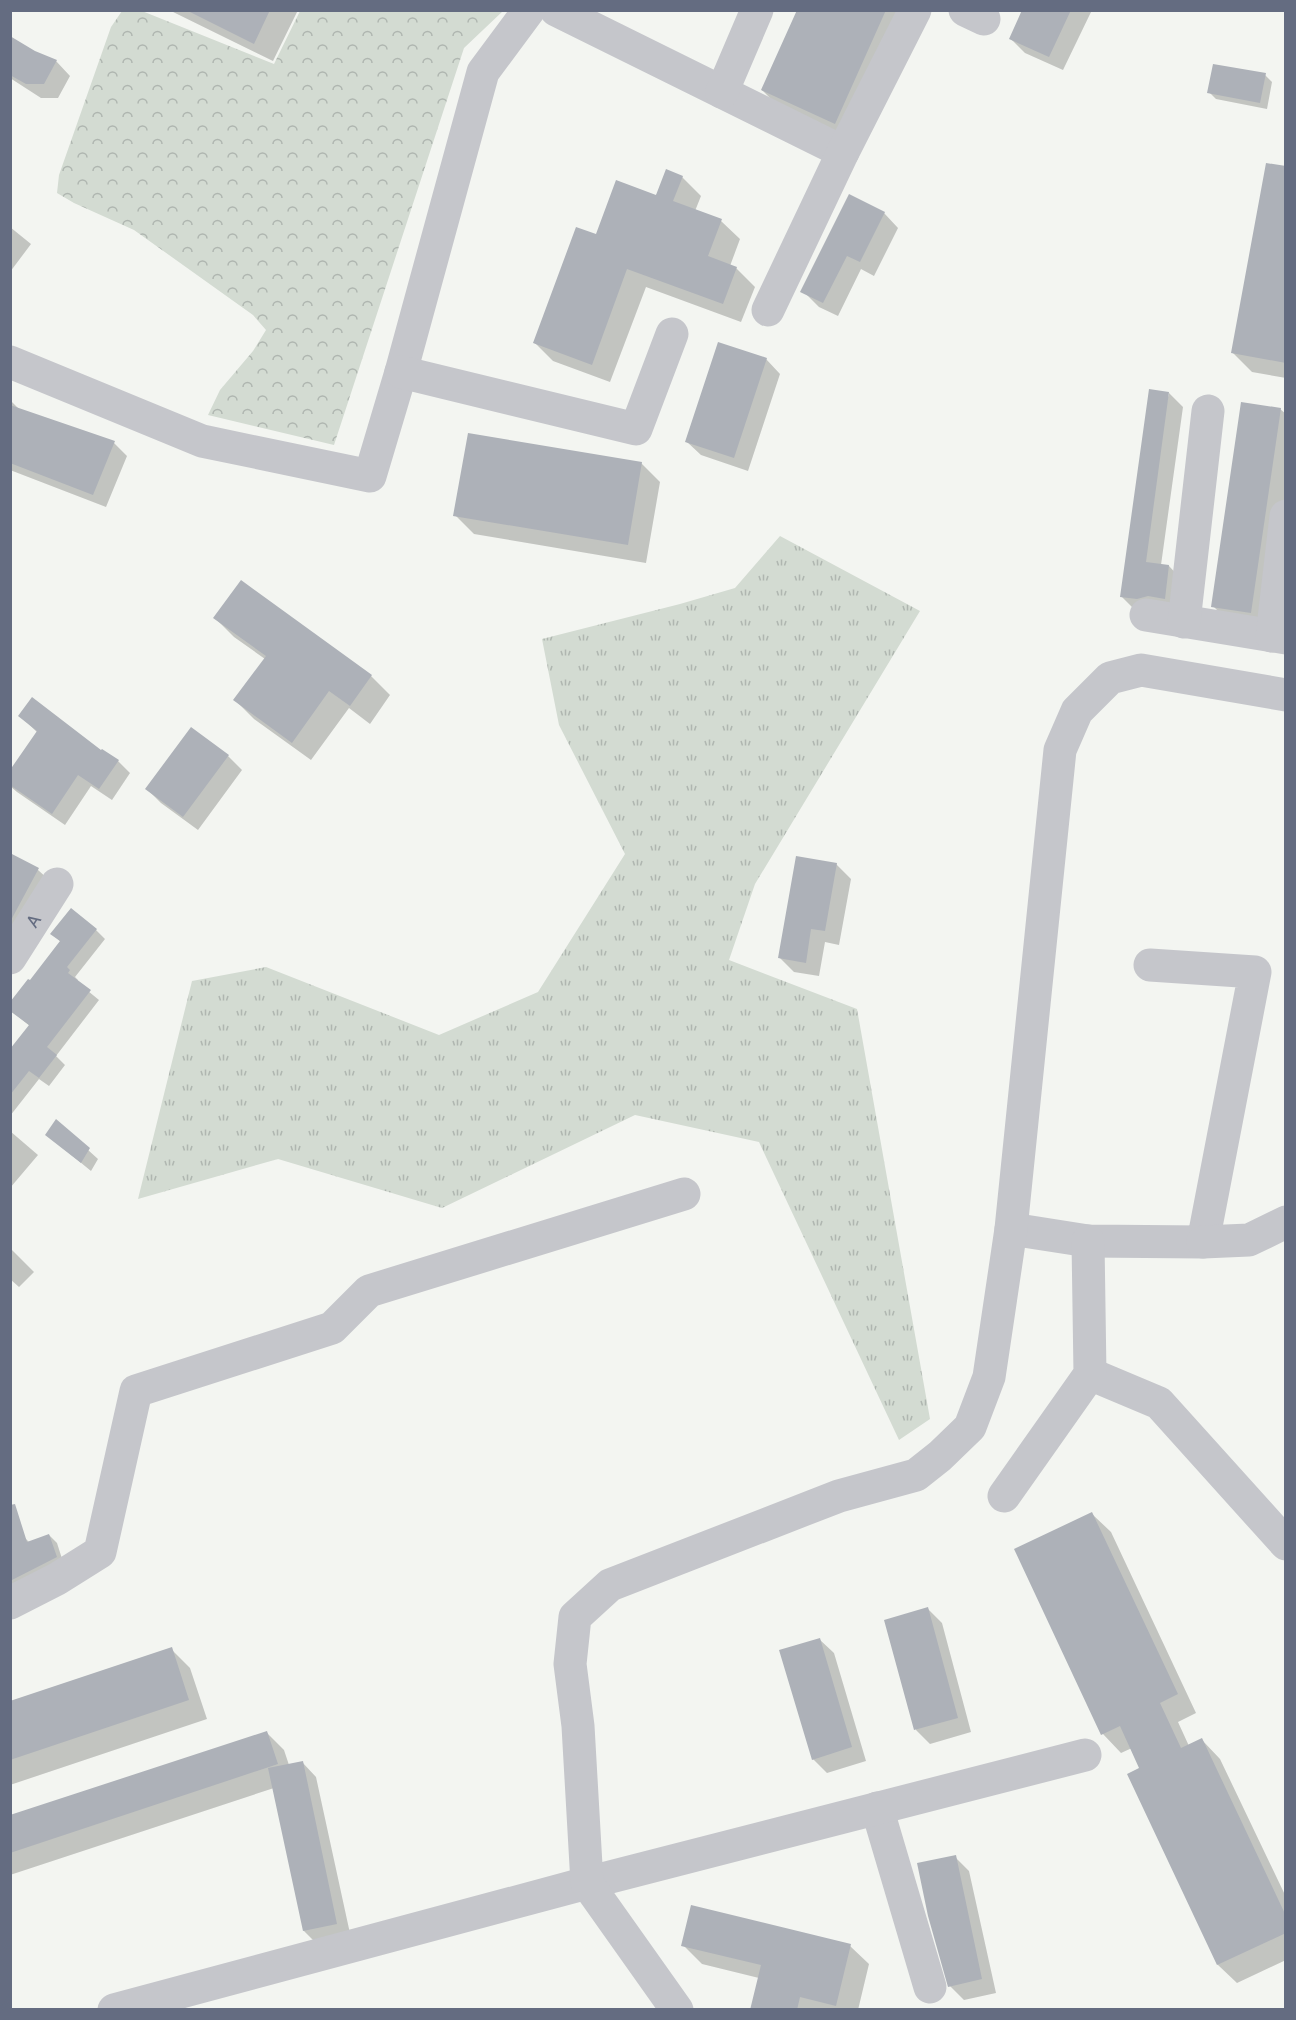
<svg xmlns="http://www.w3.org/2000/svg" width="1296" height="2020" viewBox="0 0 1296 2020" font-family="Cabin,sans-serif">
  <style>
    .grass { fill: url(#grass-tufts) }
    .forest { fill: url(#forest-crowns) }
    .shadow { fill: #0003 }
    .building { fill: #adb1b8 }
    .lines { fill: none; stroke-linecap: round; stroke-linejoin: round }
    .minor { stroke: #c5c6cb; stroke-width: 33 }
    .labels { text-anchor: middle; stroke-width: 6; stroke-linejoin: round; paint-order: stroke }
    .street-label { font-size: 18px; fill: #646c81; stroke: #fff }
  </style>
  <defs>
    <pattern id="grass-tufts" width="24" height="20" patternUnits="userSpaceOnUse" patternTransform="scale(1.5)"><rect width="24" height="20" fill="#d3dbd2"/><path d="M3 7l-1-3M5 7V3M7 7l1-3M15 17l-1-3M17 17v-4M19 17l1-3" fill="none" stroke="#afb6b0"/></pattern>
    <pattern id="forest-crowns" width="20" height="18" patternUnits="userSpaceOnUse" patternTransform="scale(1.5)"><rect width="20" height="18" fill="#d3dbd2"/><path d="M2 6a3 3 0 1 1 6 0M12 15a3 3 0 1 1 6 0" fill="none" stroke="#afb6b0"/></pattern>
  </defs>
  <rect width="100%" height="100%" fill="#f3f5f1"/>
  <path class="grass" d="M 780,536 L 920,611 L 755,884 L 729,960 L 857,1009 L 930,1419 L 899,1440 L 759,1142 L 635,1115 L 442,1208 L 278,1159 L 138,1199 L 192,981 L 266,967 L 439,1035 L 538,992 L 625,854 L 559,725 L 542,639 L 680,604 L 735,588 Z"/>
  <path class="forest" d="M 122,11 L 142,11 L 274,64 L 300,11 L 503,11 L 464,48 L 334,445 L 208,415 L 220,390 L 253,351 L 266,330 L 253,315 L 134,230 L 74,203 L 57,193 L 59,175 L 111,27 Z"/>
  <path class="shadow" d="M 169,10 L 298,10 L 273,61 Z
    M 798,10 L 913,10 L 854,141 L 781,109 L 762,90 Z
    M 1024,10 L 1089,10 L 1091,12 L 1063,70 L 1025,53 L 1011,39 Z
    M 10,38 L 35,52 L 56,61 L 70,76 L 58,98 L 41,98 L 10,78 Z
    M 1265,75 L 1272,82 L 1267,109 L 1216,99 L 1209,92 Z
    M 1286,168 L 1286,378 L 1252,372 L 1233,353 Z
    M 682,177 L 701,196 L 695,211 L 721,221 L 740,239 L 730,266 L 736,268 L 755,287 L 741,322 L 646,287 L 610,382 L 553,361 L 534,342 L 596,236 Z
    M 884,213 L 898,228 L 874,276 L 861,269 L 838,316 L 819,307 L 805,293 Z
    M 10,227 L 31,244 L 10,272 Z
    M 766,359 L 780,374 L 748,471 L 701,455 L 686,441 Z
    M 1169,393 L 1183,407 L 1161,565 L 1169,566 L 1183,581 L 1178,612 L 1136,611 L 1122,597 Z
    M 10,400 L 21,411 L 114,443 L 127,456 L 106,507 L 10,470 Z
    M 1280,409 L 1286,414 L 1286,524 L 1270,631 L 1232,625 L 1213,606 Z
    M 641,463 L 660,482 L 646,563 L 474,534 L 455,515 Z
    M 241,582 L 371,676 L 390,695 L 370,724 L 349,708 L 311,760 L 254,719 L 235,700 L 265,659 L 234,637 L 215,618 Z
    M 20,716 L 101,752 L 118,761 L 130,773 L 112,800 L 91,786 L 65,825 L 17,792 L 10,786 L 10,773 L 38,733 Z
    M 228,756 L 242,770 L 198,830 L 161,803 L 147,789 Z
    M 10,855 L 38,870 L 48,879 L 10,937 Z
    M 836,864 L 851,879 L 839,945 L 825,942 L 819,976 L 794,972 L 780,958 Z
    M 96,930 L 105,939 L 75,977 L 78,980 L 77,982 L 99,1000 L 56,1056 L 65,1065 L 49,1086 L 39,1079 L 10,1116 L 10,1052 L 30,1026 L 10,1010 L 61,942 L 52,934 Z
    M 56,1121 L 98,1159 L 91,1171 L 47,1135 Z
    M 10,1131 L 38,1155 L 10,1188 Z
    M 10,1248 L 34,1272 L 19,1287 L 10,1279 Z
    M 1092,1514 L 1111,1532 L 1196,1713 L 1178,1722 L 1189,1746 L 1202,1740 L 1220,1759 L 1286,1897 L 1286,1960 L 1237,1983 L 1218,1965 L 1132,1748 L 1121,1753 L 1103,1734 L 1016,1550 Z
    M 49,1535 L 57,1543 L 64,1565 L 10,1586 L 10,1542 L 24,1537 L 29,1542 Z
    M 928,1609 L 942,1623 L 971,1732 L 930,1744 L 916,1730 Z
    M 819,1639 L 834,1653 L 866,1761 L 827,1773 L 813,1759 Z
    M 171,1649 L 190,1668 L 207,1719 L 10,1785 L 10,1702 Z
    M 267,1733 L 284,1750 L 289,1765 L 302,1762 L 316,1777 L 351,1938 L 318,1945 L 304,1931 L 274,1788 L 10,1875 L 10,1817 Z
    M 955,1857 L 969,1871 L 996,1993 L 964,2000 L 950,1986 Z
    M 683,1945 L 850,1946 L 869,1964 L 858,2010 L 751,2010 L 759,1978 L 702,1964 Z"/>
  <path class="building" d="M 186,10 L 270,10 L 254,44 Z
    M 797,10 L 886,10 L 835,124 L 761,90 Z
    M 1022,10 L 1071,10 L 1049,57 L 1009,39 Z
    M 10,36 L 35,51 L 57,60 L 44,84 L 26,84 L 10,75 Z
    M 1213,64 L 1266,73 L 1260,103 L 1207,93 Z
    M 1266,163 L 1286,166 L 1286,363 L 1231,353 Z
    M 666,169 L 683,176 L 673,201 L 722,219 L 708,256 L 737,267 L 723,304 L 627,269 L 592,365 L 533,343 L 576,227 L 596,234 L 616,180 L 656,195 Z
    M 849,194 L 885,212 L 860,262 L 847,256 L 823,303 L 800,292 Z
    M 718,342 L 767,358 L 734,458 L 685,442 Z
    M 1149,389 L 1169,392 L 1146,562 L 1169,565 L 1165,599 L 1148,596 L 1137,599 L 1120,597 Z
    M 1241,402 L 1281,408 L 1251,613 L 1211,607 Z
    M 10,405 L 115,441 L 93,495 L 10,463 Z
    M 468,433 L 642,462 L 628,545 L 453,516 Z
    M 241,580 L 372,675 L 350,706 L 329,691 L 292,743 L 233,700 L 266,656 L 213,618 Z
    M 32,697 L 101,750 L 102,749 L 119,760 L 99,789 L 78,775 L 52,814 L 10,785 L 10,770 L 37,731 L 18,716 Z
    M 191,727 L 229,755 L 183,817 L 145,789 Z
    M 10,853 L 39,868 L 10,922 Z
    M 796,856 L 837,863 L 825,931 L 811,929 L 806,963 L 778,958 Z
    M 71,908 L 97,929 L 67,967 L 70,970 L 68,973 L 91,990 L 47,1047 L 57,1055 L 39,1078 L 29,1071 L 10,1095 L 10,1049 L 29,1025 L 10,1011 L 10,1002 L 28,979 L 30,980 L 60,941 L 50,934 Z
    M 56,1119 L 90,1148 L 81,1163 L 45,1135 Z
    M 15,1504 L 27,1542 L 49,1534 L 57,1557 L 10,1581 L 10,1505 Z
    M 1092,1512 L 1178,1694 L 1160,1703 L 1181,1748 L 1202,1738 L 1286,1916 L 1286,1933 L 1217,1965 L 1127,1774 L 1139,1768 L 1120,1726 L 1101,1735 L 1014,1549 Z
    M 928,1607 L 958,1718 L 914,1730 L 884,1620 Z
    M 820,1638 L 852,1747 L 812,1760 L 779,1650 Z
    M 172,1647 L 189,1700 L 10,1760 L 10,1701 Z
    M 267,1731 L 278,1764 L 10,1853 L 10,1815 Z
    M 303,1761 L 337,1924 L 303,1931 L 268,1768 Z
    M 956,1855 L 982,1979 L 948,1987 L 928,1916 L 917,1863 Z
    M 691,1905 L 851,1944 L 836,2006 L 800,1997 L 797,2010 L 750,2010 L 761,1965 L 681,1946 Z"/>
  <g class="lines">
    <g class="minor">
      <path d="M 556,10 L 843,152"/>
      <path d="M 965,10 L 984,19"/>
      <path d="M 722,92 L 757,10"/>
      <path d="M 768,310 L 843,152 L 915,10"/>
      <path d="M 10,362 L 202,441 L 370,476 L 401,372 L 483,72 L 529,10"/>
      <path d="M 401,372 L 636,429 L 672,334"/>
      <path d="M 1146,615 L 1286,638"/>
      <path d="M 1184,622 L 1208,411"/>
      <path d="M 1272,636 L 1286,516"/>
      <path id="s1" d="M 10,958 L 57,884"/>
      <path d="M 1011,1229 L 1088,1241 L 1203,1242 L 1255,972 L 1150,965"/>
      <path d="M 1203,1242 L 1249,1240 L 1286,1222"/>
      <path d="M 1090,1374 L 1159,1403 L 1286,1544"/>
      <path d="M 1004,1496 L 1090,1374 L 1088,1241"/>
      <path d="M 10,1603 L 57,1579 L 100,1552 L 136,1391 L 332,1328 L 369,1291 L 684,1194"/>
      <path d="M 877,1808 L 930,1987"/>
      <path d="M 114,2010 L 587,1883 L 1085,1755"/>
      <path d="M 677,2010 L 587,1883 L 578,1726 L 570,1664 L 575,1617 L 610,1585 L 839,1496 L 916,1475 L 940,1456 L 970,1427 L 989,1377 L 1011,1229 L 1060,750 L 1077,711 L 1110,678 L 1141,670 L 1286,695"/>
    </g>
  </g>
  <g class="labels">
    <g class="street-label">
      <text dy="6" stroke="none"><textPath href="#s1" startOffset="44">A</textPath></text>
    </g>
  </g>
  <rect width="1296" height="2020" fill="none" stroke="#646c81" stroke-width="24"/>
</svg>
